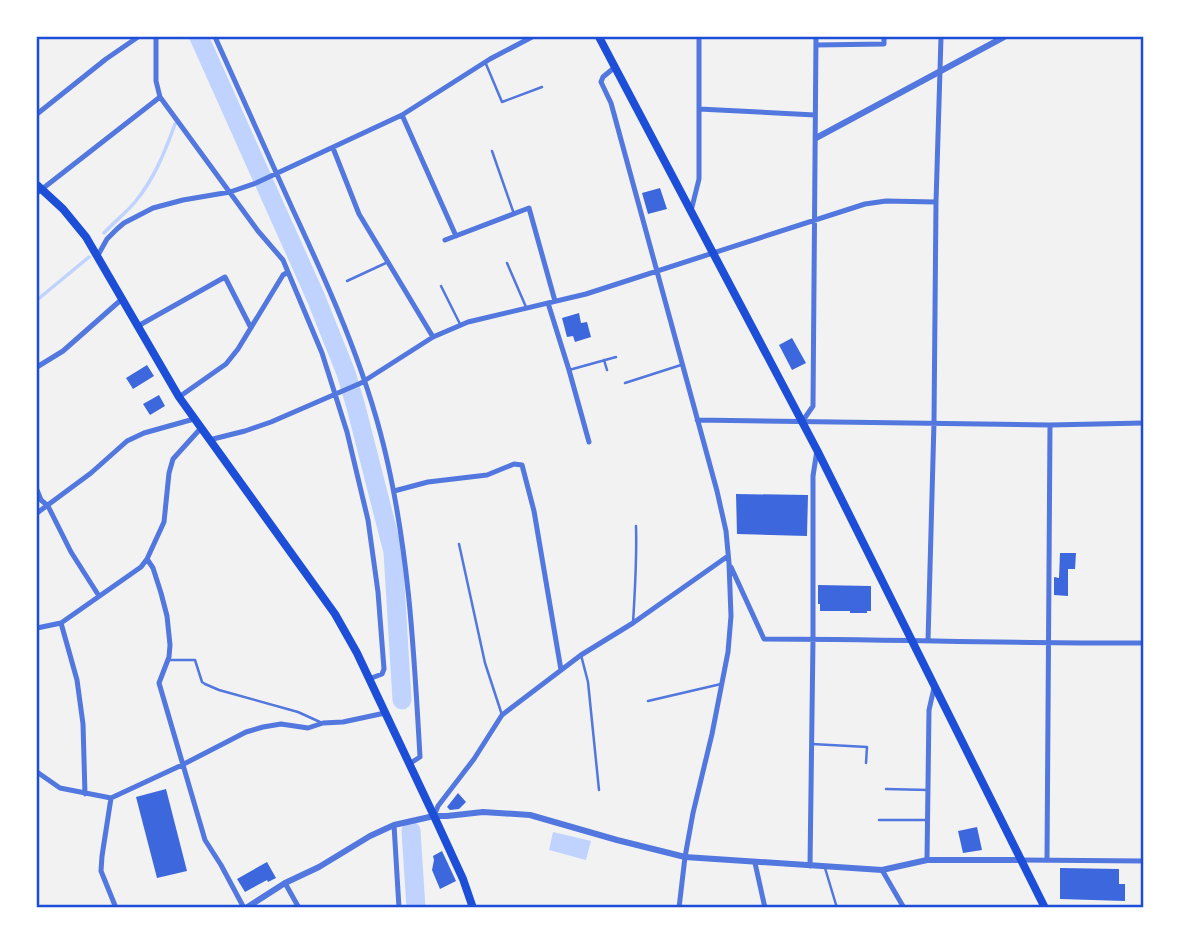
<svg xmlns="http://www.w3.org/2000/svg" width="1180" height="945" viewBox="0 0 1180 945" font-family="'PT Sans Narrow',sans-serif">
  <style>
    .water { fill: #bfd3fe }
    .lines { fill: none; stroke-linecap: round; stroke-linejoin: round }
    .stream { stroke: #bfd3fe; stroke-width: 3.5 }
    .river { stroke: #bfd3fe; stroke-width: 19 }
    .building { fill: #3d67dc }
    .service { stroke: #5277de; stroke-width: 2.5 }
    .minor { stroke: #5277de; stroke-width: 5 }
    .tertiary { stroke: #5277de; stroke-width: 6 }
    .primary { stroke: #1d4ed8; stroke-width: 8 }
    .neatline { fill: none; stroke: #1d4ed8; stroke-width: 2.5 }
  </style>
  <rect width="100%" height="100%" fill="#f2f2f2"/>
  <path class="water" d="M 553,832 L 591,841 L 586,860 L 549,850 Z"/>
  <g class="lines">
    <path class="stream" d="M 104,233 C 114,222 126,213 135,202 C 154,179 165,152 175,124
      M 37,300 L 89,257"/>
    <path class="river" d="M 199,37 L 316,298 L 346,373 L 356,407 L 393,552 L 402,700
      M 411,831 L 416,908"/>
  </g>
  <path class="building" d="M 660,188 L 667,209 L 648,214 L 642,193 Z
    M 579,313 L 581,323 L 587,322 L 591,337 L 575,342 L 573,336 L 567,337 L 562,318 Z
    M 792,338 L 806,363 L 792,370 L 779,345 Z
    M 147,365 L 154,376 L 133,389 L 126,378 Z
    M 159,395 L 165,406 L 150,415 L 143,404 Z
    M 736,494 L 808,495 L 807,536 L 737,534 Z
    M 1060,553 L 1076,553 L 1075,569 L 1068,569 L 1068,596 L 1054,595 L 1054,577 L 1059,578 Z
    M 818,585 L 871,586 L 871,611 L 867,611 L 867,613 L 850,613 L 850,611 L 820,611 L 820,604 L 818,604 Z
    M 166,789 L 187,871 L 157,878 L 136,797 Z
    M 458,793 L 466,802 L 459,809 L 450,810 L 447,807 Z
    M 977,827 L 982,850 L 963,853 L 958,831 Z
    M 442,851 L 456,881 L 440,889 L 432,870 L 434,860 L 433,856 Z
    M 267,862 L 276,878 L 268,882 L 267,880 L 245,892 L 237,879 Z
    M 1060,868 L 1119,869 L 1119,884 L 1125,884 L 1125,901 L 1060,899 Z"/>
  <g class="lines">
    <path class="service" d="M 486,64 L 502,102 L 542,87
      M 492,151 L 514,214
      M 507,263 L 526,307
      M 347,281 L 388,262
      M 441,286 L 460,324
      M 604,360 L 607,370
      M 569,370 L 616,357
      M 625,383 L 681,365
      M 459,544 L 485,663 L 502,715
      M 633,623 C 635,591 637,558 636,526
      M 581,655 L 588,682 L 599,790
      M 168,660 L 195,660 L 202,682 L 205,684 L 219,690 L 298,712 L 320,722
      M 648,701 L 721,684
      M 812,744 L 867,747 L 866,763
      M 886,789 L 928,790
      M 879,820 L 927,820
      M 825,868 L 837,908"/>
    <path class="minor" d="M 156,37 L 156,81 L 160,97 L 258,231 L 283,260 L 322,353 L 347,432 L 368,520 L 378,592 L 384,669 L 382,674 L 369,679
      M 215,37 C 241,95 267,153 293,210 C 329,287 364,365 384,447 C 409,550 414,652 420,757 L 409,764
      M 816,45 L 884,44 L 884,37
      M 615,67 L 603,77 L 601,82 L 611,103 L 717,491 L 726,531 L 729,563 L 731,616 L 728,652 L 712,734 L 693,813 L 685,857 L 679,908
      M 699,109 L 815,115
      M 37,114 L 106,59 L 138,37
      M 402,115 L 456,236
      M 333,148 L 359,214 L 433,337
      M 37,193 L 160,97
      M 691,211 L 699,179 L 699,37
      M 445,240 L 529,208 L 555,301
      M 97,257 L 107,239 L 117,229 L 124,223 L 153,208 L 183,200 L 230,192 L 256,183 L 402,115 L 490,59 L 532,37
      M 548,303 L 569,370 L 589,442
      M 138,326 L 225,277 L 251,328
      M 37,367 L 63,351 L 122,299
      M 179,397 L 226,364 L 238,349 L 283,275 L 288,272
      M 697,420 L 1050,425 L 1143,423
      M 802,422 L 813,406 L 816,37
      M 209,440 L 245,431 L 271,422 L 361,383 L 433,337 L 468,322 L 586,294 L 865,204 L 886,201 L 936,202
      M 37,490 L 41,500 L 48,506 L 71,552 L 99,596
      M 394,491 L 428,482 L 487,475 L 514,464 L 522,465 L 534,511 L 561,670
      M 37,513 L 91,473 L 127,441 L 144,433 L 194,419
      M 147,559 L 153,568 L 161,593 L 167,616 L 170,645 L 169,657 L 159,683 L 205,840 L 221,865 L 244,908
      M 731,567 L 764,639 C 890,639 1017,644 1143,643
      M 61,623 L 77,680 L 83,724 L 85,794
      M 37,628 L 61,623 L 141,567 L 147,559 L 164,522 L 169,473 L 173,459 L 201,428
      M 928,641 L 934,422 L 936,202 L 941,37
      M 37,772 L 60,788 L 111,798 L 182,765 L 246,732 L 263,727 L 281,724 L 308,728 L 323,723 L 343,722 L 385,713
      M 111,798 L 102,856 L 101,871 L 116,908
      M 434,816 L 438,806 L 474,759 L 502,715 L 581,655 L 633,623 L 728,556
      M 394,825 L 399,908
      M 927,860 L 929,710 L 934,688
      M 1021,860 L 1143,861
      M 1047,860 L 1050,425
      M 755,863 L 765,908
      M 810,866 L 813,639 L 813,476 L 817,450
      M 882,870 L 904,908
      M 285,883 L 299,908"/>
    <path class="tertiary" d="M 816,138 L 1004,37
      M 246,908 L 285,883 L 319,867 L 370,836 L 394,825 L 434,816 L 447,816 L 483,812 L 530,815 L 617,840 L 685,857 L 882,870 L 927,860 L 1021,860"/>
    <path class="primary" d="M 599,37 L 817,450 L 1045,908
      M 37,185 L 63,209 L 86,237 L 179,397 L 335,614 L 357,653 L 434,816 L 463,879 L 473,908"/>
  </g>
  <rect width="1180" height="945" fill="none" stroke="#ffffff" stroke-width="77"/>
  <rect x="38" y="38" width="1104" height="868" class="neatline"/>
</svg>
